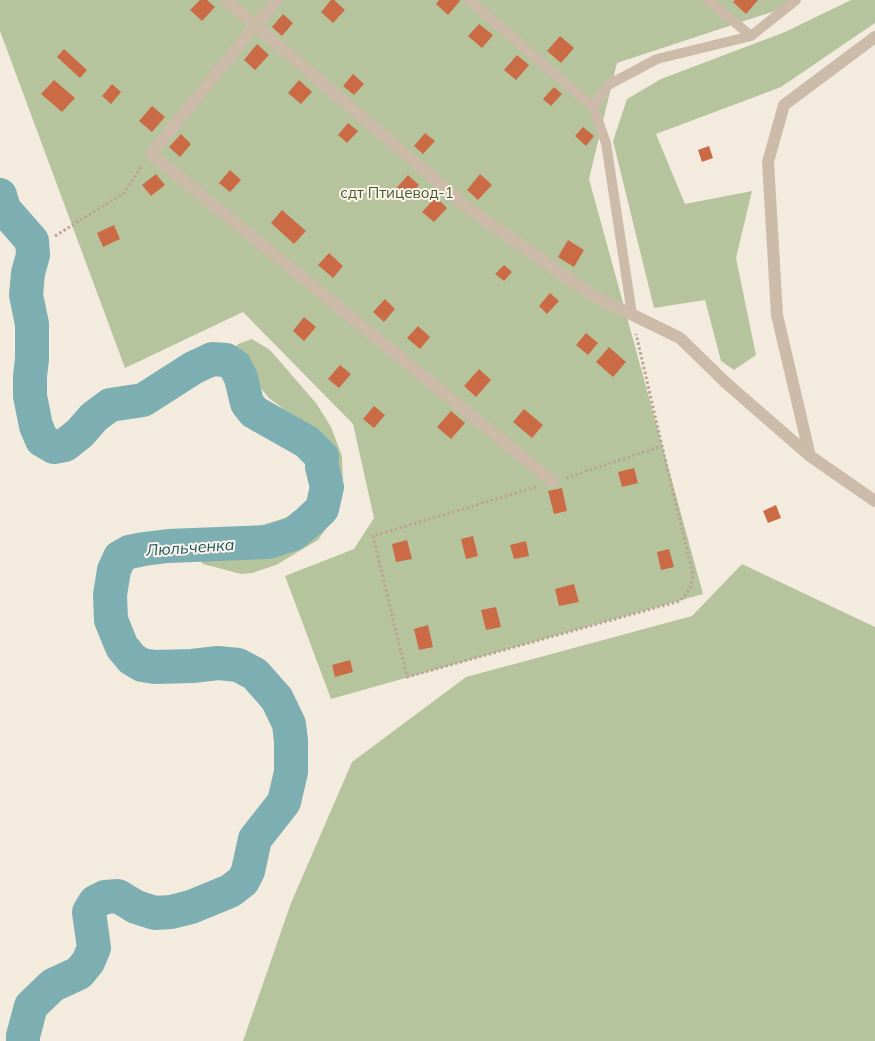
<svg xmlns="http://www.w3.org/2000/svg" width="875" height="1041" viewBox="0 0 875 1041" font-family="Mulish,sans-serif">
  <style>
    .green { fill: #b6c49e }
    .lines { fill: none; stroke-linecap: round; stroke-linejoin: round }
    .river { stroke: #7caeb2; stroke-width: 34 }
    .building { fill: #ca6b46 }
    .path { stroke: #b9a594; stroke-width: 3; stroke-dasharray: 2.5 2.5; stroke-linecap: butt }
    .service { stroke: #cdbbaa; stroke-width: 10 }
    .minor { stroke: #cdbbaa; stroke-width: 12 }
    .labels { text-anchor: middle; stroke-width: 4; stroke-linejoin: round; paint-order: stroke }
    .park-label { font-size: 15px; fill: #47592c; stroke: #fbf5ec }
    .water-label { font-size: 16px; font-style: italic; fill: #1d575e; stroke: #fbf5ec }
  </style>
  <rect width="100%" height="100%" fill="#f4ebdf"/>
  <path class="green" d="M 0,0 L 792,0 L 784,8 L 617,63 L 589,179 L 703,594 L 331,699 L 285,576 L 354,549 L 374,518 L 353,424 L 243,312 L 125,368 L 0,31 Z
    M 851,0 L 875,0 L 875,23 L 781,87 L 656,134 L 685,204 L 752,191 L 736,258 L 756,355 L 734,370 L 721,361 L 705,300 L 654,308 L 613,141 L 627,99 L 661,79 L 785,32 Z
    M 252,339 L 270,350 L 316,403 L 331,427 L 342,456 L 343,483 L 339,506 L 333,519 L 318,540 L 276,565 L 252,573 L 241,574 L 203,564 L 195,554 L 198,545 L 206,539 L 224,531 L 259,526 L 304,512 L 312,507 L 327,480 L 322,451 L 312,433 L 298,420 L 269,398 L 257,384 L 238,352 L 235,348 L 238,344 Z
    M 742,564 L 875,627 L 875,1041 L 243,1041 L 291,903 L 352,762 L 466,677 L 692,616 Z"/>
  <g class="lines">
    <path class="river" d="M 0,195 L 4,209 L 32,241 L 33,255 L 28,273 L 26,295 L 32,324 L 32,359 L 30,376 L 30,396 L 36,426 L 42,440 L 54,447 L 65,445 L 80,433 L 94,417 L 110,405 L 143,400 L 193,368 L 212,359 L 226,360 L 235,366 L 241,378 L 247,403 L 254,412 L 307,442 L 322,457 L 322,467 L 327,487 L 322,509 L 308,522 L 293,534 L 268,542 L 168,546 L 144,549 L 129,552 L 120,557 L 114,570 L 110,595 L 111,620 L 122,647 L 132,659 L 142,665 L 155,667 L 192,666 L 218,663 L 238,665 L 255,674 L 277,699 L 289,724 L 291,741 L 291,772 L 284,802 L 255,839 L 248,871 L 243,881 L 230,891 L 191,907 L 171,912 L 155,913 L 136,907 L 118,896 L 105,897 L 95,902 L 89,912 L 94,948 L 88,962 L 79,973 L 53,985 L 31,1006 L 23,1036 L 23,1041"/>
  </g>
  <path class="building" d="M 200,0 L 207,0 L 215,7 L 202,21 L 190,10 Z
    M 331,0 L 334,0 L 345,10 L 333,23 L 321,12 Z
    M 439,0 L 459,0 L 460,1 L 448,15 L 436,4 Z
    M 735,0 L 758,0 L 746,14 L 733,2 Z
    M 283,14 L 293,23 L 282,36 L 272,27 Z
    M 479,24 L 493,35 L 482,48 L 468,36 Z
    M 560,36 L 574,48 L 561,63 L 547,51 Z
    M 257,44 L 269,55 L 255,70 L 244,60 Z
    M 64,49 L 87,70 L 80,78 L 57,57 Z
    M 517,55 L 529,65 L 516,80 L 504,70 Z
    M 353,74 L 364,84 L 354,95 L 343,86 Z
    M 54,80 L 75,98 L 62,112 L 41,94 Z
    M 299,80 L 312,92 L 301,104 L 288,93 Z
    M 112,84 L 121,92 L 111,104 L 102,96 Z
    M 554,87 L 562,94 L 551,106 L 543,99 Z
    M 152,106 L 165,117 L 152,132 L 139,121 Z
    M 348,123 L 358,131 L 347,143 L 338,135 Z
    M 583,127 L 594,136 L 586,146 L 575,136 Z
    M 425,133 L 435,141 L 423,154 L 414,146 Z
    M 181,134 L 191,144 L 180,157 L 169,147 Z
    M 709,146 L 713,158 L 702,162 L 698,150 Z
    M 230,170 L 241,180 L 230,192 L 219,183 Z
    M 156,174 L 165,185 L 151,196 L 142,185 Z
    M 480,174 L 492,185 L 478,200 L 467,190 Z
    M 408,175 L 419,185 L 404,202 L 393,192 Z
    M 436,197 L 447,208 L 434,222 L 422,212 Z
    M 282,210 L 306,231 L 294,244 L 271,223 Z
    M 114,225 L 120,239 L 103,247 L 97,233 Z
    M 568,240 L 584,250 L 574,267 L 558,257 Z
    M 329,253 L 343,266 L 333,278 L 318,265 Z
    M 504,265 L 512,272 L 504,281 L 495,274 Z
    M 550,293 L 559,301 L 547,314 L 539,306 Z
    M 385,299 L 395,309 L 384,322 L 373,312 Z
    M 304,317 L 316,327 L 304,341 L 293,331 Z
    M 418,326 L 430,337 L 420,349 L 407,338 Z
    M 586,333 L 598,343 L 588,355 L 576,345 Z
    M 609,347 L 626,362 L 613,377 L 596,362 Z
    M 340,365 L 351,374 L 339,388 L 328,379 Z
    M 479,369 L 491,380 L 476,397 L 464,386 Z
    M 374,406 L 385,415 L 374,428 L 363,419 Z
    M 524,409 L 543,425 L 532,438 L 513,422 Z
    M 451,411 L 465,423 L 451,439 L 437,427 Z
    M 634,468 L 638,483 L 622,487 L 618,472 Z
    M 562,488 L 567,511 L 554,514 L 548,491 Z
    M 776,505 L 781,518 L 768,523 L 763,511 Z
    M 473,536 L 478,556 L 466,559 L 461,539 Z
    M 407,540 L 412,559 L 396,562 L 392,544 Z
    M 526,541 L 529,556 L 514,559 L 510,545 Z
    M 669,549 L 674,567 L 661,570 L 657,552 Z
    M 574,584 L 579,602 L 559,606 L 555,589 Z
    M 496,607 L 501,627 L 486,630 L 481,610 Z
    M 428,625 L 433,647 L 419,650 L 414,629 Z
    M 350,660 L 353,672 L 335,677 L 332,665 Z"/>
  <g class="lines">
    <path class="path" d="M 55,236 L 124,193 L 142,166
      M 566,478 L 662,446 L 636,334
      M 536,487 L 373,536 L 407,677 L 680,601 L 691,587 L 693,574 L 662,446"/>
    <path class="service" d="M 469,0 L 593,107
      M 708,0 L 751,36
      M 632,314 L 606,143 L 593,107 L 608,85 L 657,59 L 751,36 L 796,0"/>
    <path class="minor" d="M 226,0 L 468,208 L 590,294 L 680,338 L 725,382 L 810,456 L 875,501
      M 277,0 L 255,26 L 151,154 L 553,482
      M 810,456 L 777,315 L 768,162 L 784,105 L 875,37"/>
  </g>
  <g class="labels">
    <g class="park-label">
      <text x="397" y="198">сдт Птицевод-1</text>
    </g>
    <g class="water-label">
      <text transform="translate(190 547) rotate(-4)" y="6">Люльченка</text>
    </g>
  </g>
</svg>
